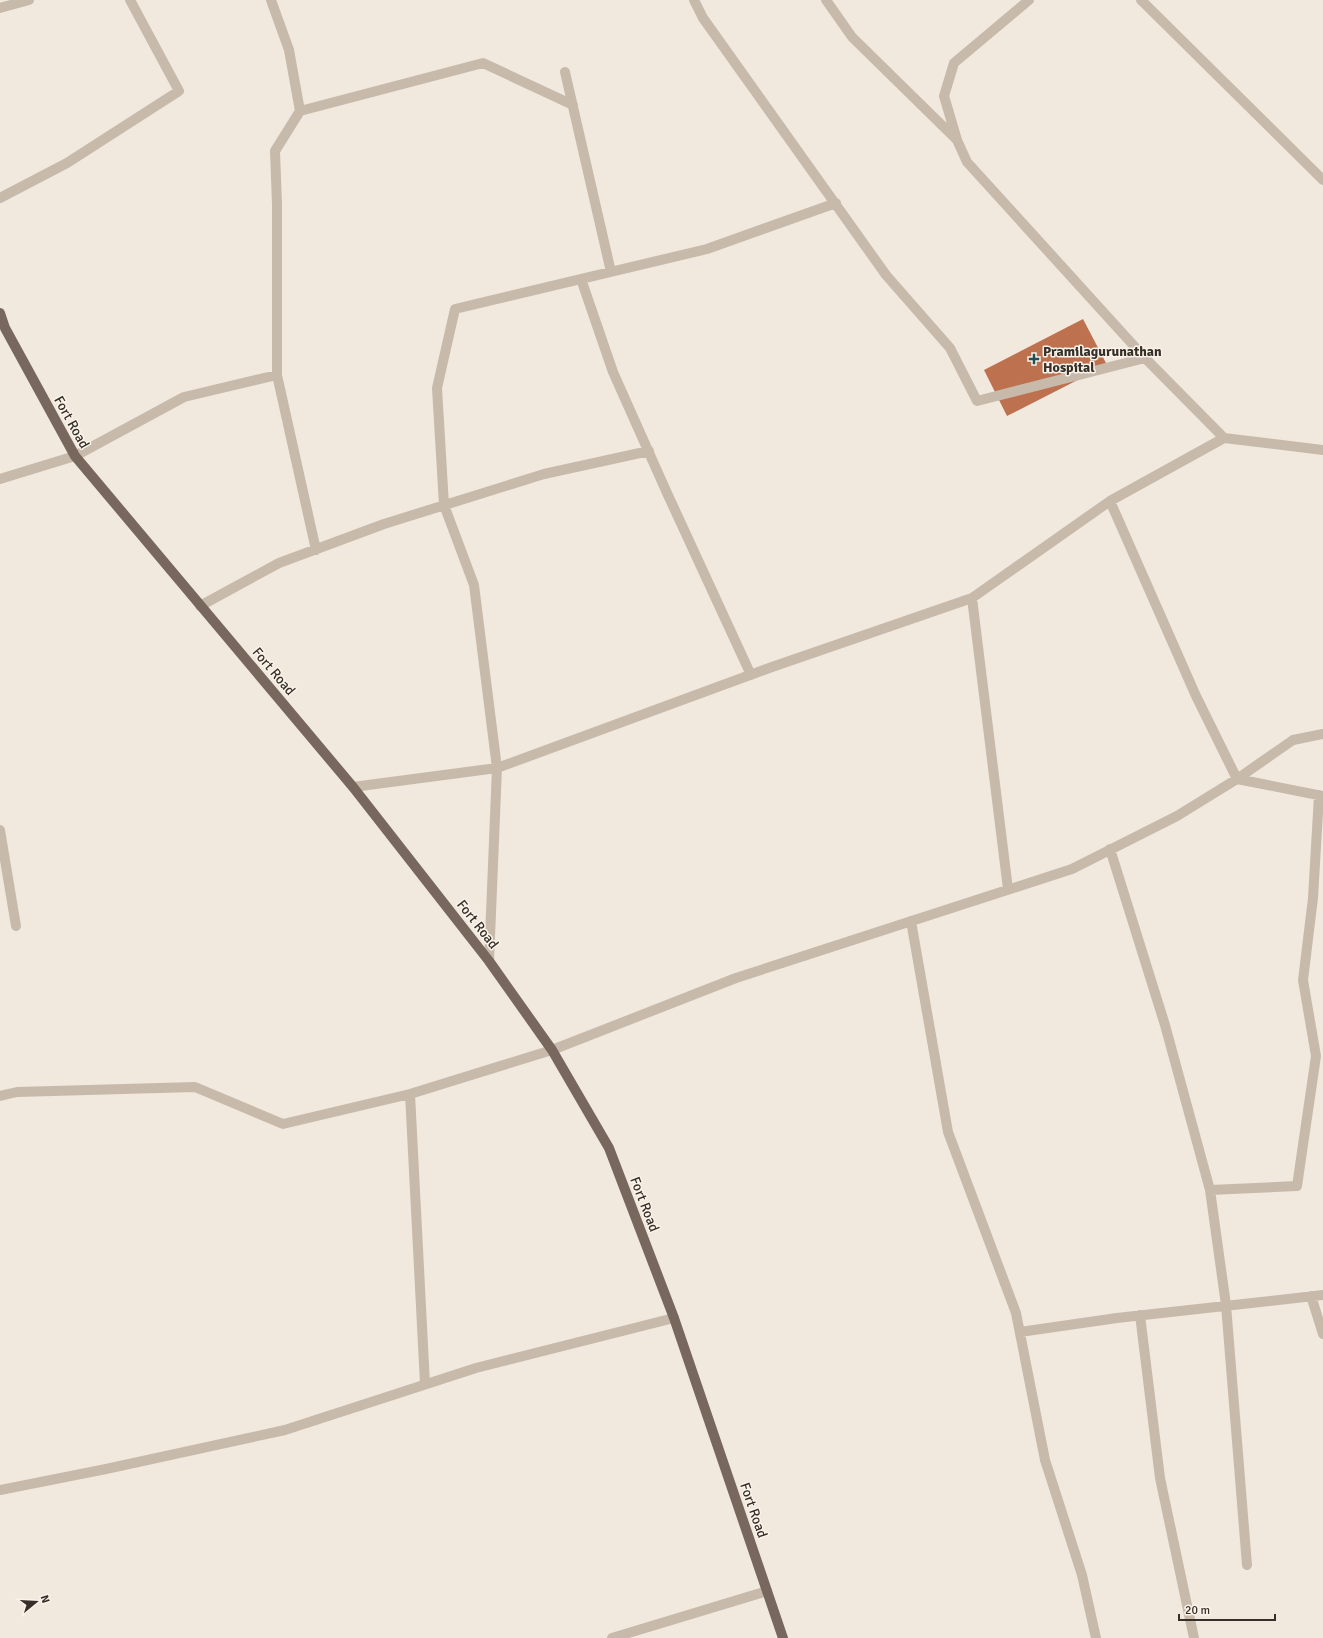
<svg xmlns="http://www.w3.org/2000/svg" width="1323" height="1638" viewBox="0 0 1323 1638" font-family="Signika,sans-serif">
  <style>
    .building { fill: #bd714f }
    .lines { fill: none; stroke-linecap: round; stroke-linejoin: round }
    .minor { stroke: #c8baab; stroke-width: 10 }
    .major { stroke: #77675c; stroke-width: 10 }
    .poi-dot { fill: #224e55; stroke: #f9f3ea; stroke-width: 1.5 }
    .labels { text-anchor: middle; stroke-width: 3; stroke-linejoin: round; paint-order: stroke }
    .poi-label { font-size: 14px; font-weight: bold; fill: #362e29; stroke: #f9f3ea; text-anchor: start }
    .street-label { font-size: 14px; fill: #362e29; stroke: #f9f3ea }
  </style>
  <rect width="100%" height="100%" fill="#f1e9de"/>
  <path class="building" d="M 1083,319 L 1107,365 L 1007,416 L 984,370 Z"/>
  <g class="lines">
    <path class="minor" d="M 271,0 L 289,50 L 300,111 L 275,151 L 277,204 L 277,375 L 316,550
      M 694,0 L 703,18 L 886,275 L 950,348 L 977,401 L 1145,358
      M 826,0 L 852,37 L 956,139
      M 1029,0 L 954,63 L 944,96 L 957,140 L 967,162 L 1145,358 L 1224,438 L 1323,450
      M 1141,0 L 1323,180
      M 0,8 L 29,0
      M 565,72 L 611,272
      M 300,111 L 483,63 L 573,105
      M 0,198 L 67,163 L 179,91 L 130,0
      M 581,279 L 613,372 L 667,493 L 751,675
      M 0,479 L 75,456 L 184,397 L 277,375
      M 1110,501 L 1196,696 L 1237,779 L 1323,796
      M 972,598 L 1008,889
      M 200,606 L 279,563 L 384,524 L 544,474 L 649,451
      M 353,787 L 497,768 L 772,667 L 972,598 L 1110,501 L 1224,438
      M 0,830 L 16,926
      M 1110,849 L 1165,1025 L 1210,1190 L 1226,1305 L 1247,1565
      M 911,921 L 948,1132 L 1016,1313 L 1045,1460 L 1082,1575 L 1096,1638
      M 489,961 L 497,768 L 474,585 L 444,505 L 437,388 L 455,309 L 707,249 L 836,203
      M 410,1094 L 425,1384
      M 0,1096 L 17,1092 L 195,1087 L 283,1124 L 410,1094 L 552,1050 L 736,978 L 1072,869 L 1177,816 L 1237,779 L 1293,740 L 1323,734
      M 1210,1190 L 1297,1186 L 1316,1056 L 1303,980 L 1313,898 L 1319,795
      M 1311,1296 L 1323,1334
      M 1140,1315 L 1160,1478 L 1194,1638
      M 1020,1332 L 1117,1318 L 1323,1295
      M 0,1490 L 106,1469 L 285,1430 L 476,1368 L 674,1318
      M 612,1638 L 767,1591"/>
    <path class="major" d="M 0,313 L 5,328 L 75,456 L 353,787 L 489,961 L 552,1050 L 609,1148 L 674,1318 L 783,1638"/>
  </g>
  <path class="poi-dot" d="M1032 353h4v4h4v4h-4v4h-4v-4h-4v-4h4z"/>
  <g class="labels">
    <g class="poi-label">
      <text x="1043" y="356">Pramilagurunathan<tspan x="1043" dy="16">Hospital</tspan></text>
    </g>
    <g class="street-label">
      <text transform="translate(72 422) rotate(61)" y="5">Fort Road</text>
      <text transform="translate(274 671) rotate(50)" y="5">Fort Road</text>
      <text transform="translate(478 924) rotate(52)" y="5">Fort Road</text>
      <text transform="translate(645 1204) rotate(69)" y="5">Fort Road</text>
      <text transform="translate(754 1510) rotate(71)" y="5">Fort Road</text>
    </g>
  </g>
  <g transform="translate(36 1602) rotate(72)" stroke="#f9f3ea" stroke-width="3" paint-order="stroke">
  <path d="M0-3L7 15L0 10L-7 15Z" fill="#362e29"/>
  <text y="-6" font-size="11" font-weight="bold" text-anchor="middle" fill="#362e29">N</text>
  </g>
  <path d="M1179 1614v6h96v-6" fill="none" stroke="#362e29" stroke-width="2"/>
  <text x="1185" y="1614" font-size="12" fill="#362e29" stroke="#f9f3ea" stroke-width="3" paint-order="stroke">20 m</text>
</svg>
